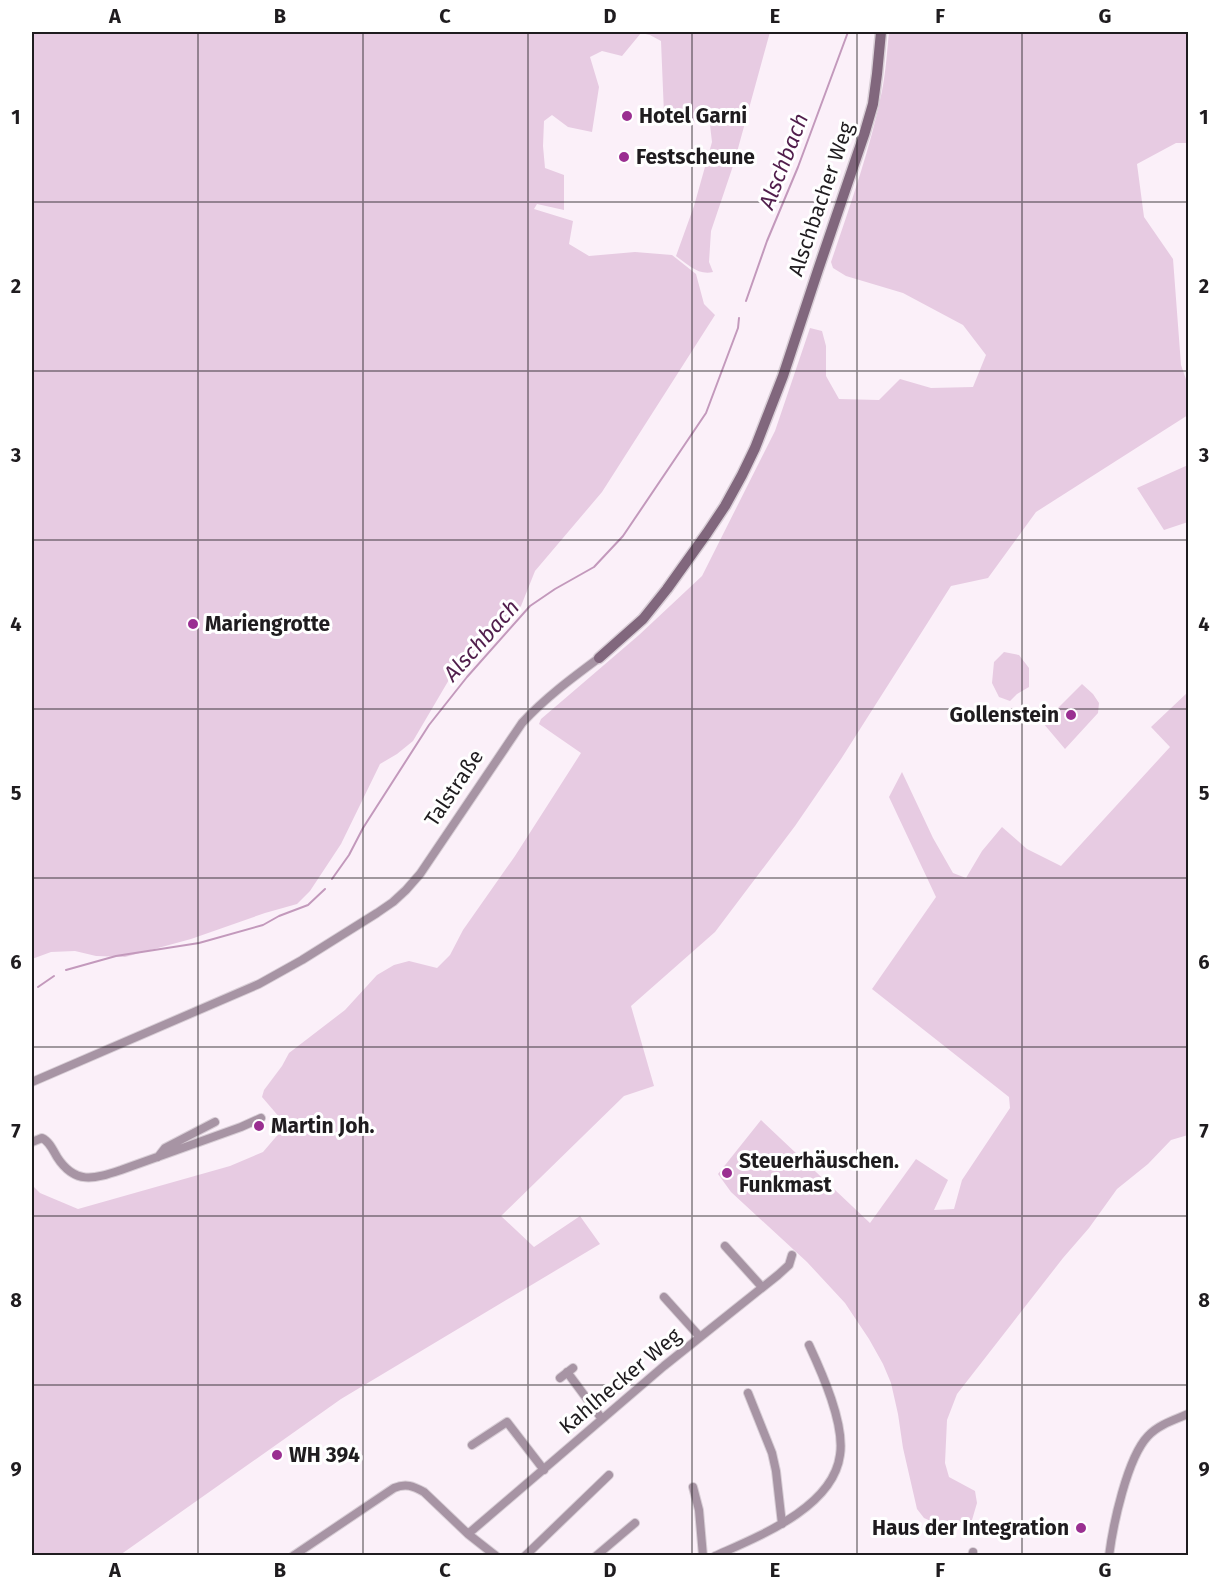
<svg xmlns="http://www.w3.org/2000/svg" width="1220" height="1587" viewBox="0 0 1220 1587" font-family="'Fira Sans',sans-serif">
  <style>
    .green { fill: #e7cbe2 }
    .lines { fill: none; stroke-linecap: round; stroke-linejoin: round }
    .stream { stroke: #c399bc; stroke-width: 2 }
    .street-casing { stroke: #d8ced6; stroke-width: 10 }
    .secondary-casing { stroke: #d8ced6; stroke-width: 13 }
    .street { stroke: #a794a4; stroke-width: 8 }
    .secondary { stroke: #81677d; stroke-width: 10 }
    .grid { fill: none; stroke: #1f1c1f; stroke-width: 1.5; stroke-opacity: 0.55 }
    .poi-dot { fill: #9a2f91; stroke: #fff; stroke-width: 2 }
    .labels { text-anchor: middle; stroke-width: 6; stroke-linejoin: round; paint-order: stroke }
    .poi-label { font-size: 21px; font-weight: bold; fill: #1f1c1f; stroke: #fff; text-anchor: start }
    .street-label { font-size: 21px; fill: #1f1c1f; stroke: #fff }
    .water-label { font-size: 22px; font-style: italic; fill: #511e4c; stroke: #fff }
    .neatline { fill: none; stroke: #1f1c1f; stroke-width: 2 }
    .grid-label { font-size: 20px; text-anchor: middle; font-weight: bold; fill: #1f1c1f }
  </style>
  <rect width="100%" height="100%" fill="#fbf0f9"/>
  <path class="green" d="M 32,32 L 770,32 L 734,163 L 711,231 L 709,262 L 713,272 C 699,276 687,264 676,256 L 694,206 L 712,142 L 710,125 L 664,114 L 661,41 L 650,35 L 641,33 L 622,56 L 602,51 L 590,57 L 599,87 L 592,132 L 568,127 L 552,115 L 544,121 L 543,146 L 545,168 L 564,175 L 564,210 L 537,204 L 534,209 L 573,221 L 569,244 L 589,256 L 635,252 L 672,255 L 696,274 L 704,304 L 715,315 L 602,492 L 535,571 L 521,606 L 450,678 L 413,741 L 397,754 L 380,764 L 341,844 L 310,891 L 297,904 L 265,913 L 191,939 L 125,957 L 96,956 L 75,951 L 51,952 L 32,959 Z
    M 889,32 L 1188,32 L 1188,143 L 1176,143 L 1137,164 L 1144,217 L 1173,259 L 1181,365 L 1188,385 L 1188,415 L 1036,512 L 988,578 L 951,586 L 841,759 L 795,826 L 715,932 L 631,1006 L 654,1086 L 624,1096 L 501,1216 L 534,1247 L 580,1216 L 600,1244 L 341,1399 L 120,1555 L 32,1555 L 32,1185 L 40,1193 L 78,1209 L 230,1166 L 263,1152 L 281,1131 L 280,1118 L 262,1097 L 264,1090 L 282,1066 L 289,1053 L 345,1010 L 377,975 L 394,965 L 409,961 L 437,968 L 450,955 L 463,930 L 515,856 L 581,753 L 539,724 L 541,719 L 639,635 L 702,576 L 775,431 L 810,328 L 822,331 L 826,346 L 826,376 L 839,399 L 879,400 L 900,379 L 931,388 L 973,387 L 986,355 L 963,325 L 903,293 L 846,276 L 833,268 L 831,262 C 850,206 870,150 882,91 C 886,71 887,51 889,32 Z
    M 1188,465 L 1188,522 L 1164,530 L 1137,488 Z
    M 1004,652 L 1019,655 L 1029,668 L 1029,687 L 1017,694 L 1010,701 L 999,697 L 992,683 L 994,662 Z
    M 1082,684 L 1093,694 L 1099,703 L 1098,713 L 1065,749 L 1043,723 Z
    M 1188,692 L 1188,1135 L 1171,1140 L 1148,1164 L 1117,1189 L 1089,1228 L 1063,1258 L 957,1394 L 947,1420 L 945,1463 L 949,1477 L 975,1491 L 977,1503 L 972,1520 L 954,1524 L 933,1522 L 924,1518 L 917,1509 L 903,1448 L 898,1414 L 891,1383 L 883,1364 L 869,1339 L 845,1303 L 807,1262 L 731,1192 L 718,1174 L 761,1120 L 870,1223 L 916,1159 L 948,1180 L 934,1210 L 954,1209 L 962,1180 L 1010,1108 L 1009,1097 L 872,989 L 936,897 L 889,797 L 902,772 L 933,838 L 953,873 L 966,878 L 982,851 L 1002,827 L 1027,849 L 1061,866 L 1170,747 L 1151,727 Z"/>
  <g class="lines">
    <path class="stream" d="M 746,301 L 767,241 L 798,167 L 848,32
      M 332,879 L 349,855 L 363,828 L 429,725 L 467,677 L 530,606 L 555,589 L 594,567 L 623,536 L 706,413 L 738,328 L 739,318
      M 66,970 L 116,956 L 199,943 L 263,925 L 279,916 L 308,905 L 325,889
      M 38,987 L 54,976"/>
    <defs>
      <path id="street" d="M 32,1082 L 259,984 L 302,960 L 377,913 L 393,902 L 406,890 L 420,874 L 522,723 C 545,698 572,678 599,658
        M 32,1142 L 42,1138 C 49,1141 53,1150 57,1157 C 75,1185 94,1179 121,1170 L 241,1127 L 261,1118
        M 158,1157 L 165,1148 L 215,1122
        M 725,1246 L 762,1287
        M 664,1297 L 700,1337
        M 567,1372 L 602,1419
        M 560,1378 L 573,1368
        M 748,1393 L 772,1453 L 776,1471 L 782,1524
        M 472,1445 L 507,1422 L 544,1470
        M 693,1487 L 699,1510 L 703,1556
        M 468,1534 L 664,1366 L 778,1275 L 789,1265 L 792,1255
        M 293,1556 L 394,1488 C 406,1483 413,1486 424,1492 L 468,1534 L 496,1556
        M 525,1556 L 609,1475
        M 596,1556 L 635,1523
        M 715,1556 C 757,1537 833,1508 840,1455 C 845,1424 822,1373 809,1345
        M 972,1556 L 973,1552
        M 1109,1556 C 1113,1525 1127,1458 1148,1436 C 1158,1425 1174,1420 1188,1414"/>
      <path id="secondary" d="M 599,658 L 643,619 L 667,589 L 707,533 L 725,506 L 742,475 L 755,448 L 783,376 L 818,270 L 864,135 L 873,104 L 877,74 L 881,32"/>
    </defs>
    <use href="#street" class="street-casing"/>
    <use href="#secondary" class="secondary-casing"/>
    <use href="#street" class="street"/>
    <use href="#secondary" class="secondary"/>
  </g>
  <path class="grid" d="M 198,32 L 198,1556M 363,32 L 363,1556M 528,32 L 528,1556M 692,32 L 692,1556M 857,32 L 857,1556M 1022,32 L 1022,1556M 32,202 L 1188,202M 32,371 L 1188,371M 32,540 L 1188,540M 32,709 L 1188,709M 32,878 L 1188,878M 32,1047 L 1188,1047M 32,1216 L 1188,1216M 32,1385 L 1188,1385"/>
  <g class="poi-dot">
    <circle cx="627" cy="116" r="6"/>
    <circle cx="624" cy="157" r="6"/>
    <circle cx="193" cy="624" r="6"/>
    <circle cx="1071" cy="715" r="6"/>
    <circle cx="259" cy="1126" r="6"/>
    <circle cx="727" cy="1173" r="6"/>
    <circle cx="277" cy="1455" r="6"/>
    <circle cx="1081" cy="1528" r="6"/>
  </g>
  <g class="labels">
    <g class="poi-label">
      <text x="639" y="123">Hotel Garni</text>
      <text x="636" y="164">Festscheune</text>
      <text x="205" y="631">Mariengrotte</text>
      <text x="1059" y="722" text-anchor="end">Gollenstein</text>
      <text x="271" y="1133">Martin Joh.</text>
      <text x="739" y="1168">Steuerhäuschen.<tspan x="739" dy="24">Funkmast</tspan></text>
      <text x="289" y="1462">WH 394</text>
      <text x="1069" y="1535" text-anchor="end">Haus der Integration</text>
    </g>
    <g class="street-label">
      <text transform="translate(821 199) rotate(-71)" y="7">Alschbacher Weg</text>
      <text transform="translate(454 788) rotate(-56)" y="7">Talstraße</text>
      <text transform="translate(620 1381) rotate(-40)" y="7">Kahlhecker Weg</text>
    </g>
    <g class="water-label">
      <text transform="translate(783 161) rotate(-69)" y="8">Alschbach</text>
      <text transform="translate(481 640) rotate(-48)" y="8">Alschbach</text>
    </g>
  </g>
  <rect width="1220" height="1587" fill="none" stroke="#ffffff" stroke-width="66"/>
  <rect x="33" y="33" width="1154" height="1521" class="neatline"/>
  <g class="grid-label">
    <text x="115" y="23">A</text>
    <text x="280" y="23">B</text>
    <text x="445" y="23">C</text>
    <text x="610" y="23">D</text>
    <text x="775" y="23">E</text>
    <text x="940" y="23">F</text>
    <text x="1105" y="23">G</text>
    <text x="16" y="124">1</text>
    <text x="1204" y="124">1</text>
    <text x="16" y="293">2</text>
    <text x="1204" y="293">2</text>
    <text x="16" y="462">3</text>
    <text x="1204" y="462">3</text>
    <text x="16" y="631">4</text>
    <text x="1204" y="631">4</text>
    <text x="16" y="800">5</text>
    <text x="1204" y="800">5</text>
    <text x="16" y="969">6</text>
    <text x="1204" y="969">6</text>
    <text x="16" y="1138">7</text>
    <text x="1204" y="1138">7</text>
    <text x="16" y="1307">8</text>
    <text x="1204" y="1307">8</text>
    <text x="16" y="1476">9</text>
    <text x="1204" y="1476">9</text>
    <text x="115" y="1577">A</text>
    <text x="280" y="1577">B</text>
    <text x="445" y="1577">C</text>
    <text x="610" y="1577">D</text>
    <text x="775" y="1577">E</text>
    <text x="940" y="1577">F</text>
    <text x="1105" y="1577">G</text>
  </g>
</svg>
